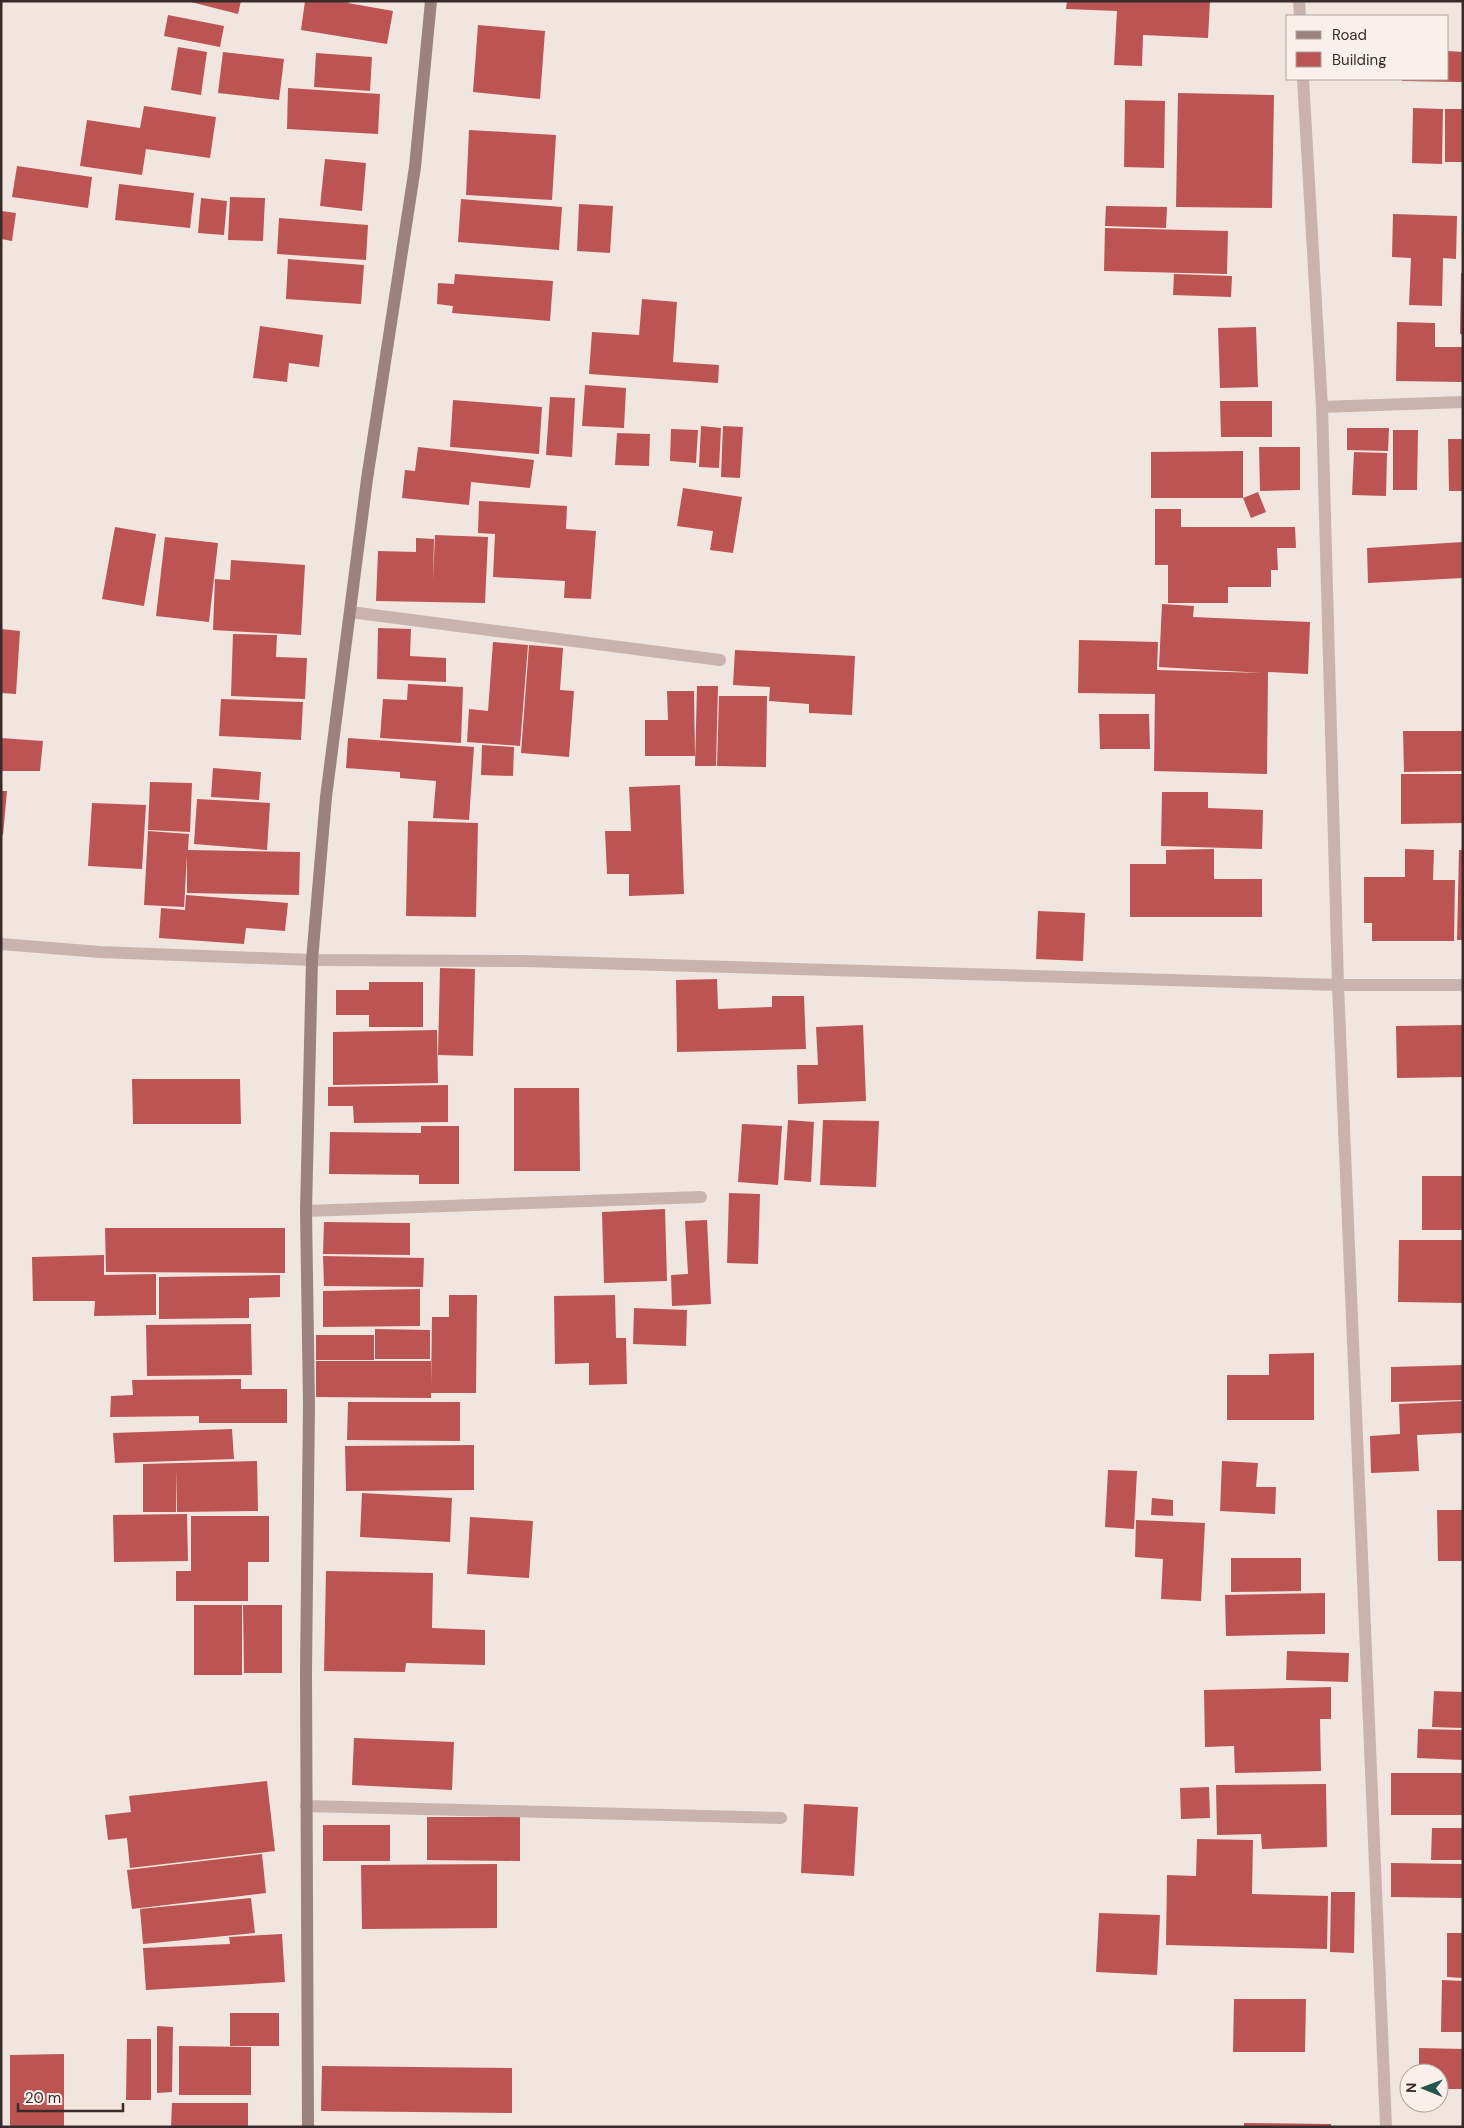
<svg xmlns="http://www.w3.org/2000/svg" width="1464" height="2128" viewBox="0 0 1464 2128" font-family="'DM Sans',sans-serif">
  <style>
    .building { fill: #bc5453 }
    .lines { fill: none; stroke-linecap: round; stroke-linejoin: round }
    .street { stroke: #c9b3ac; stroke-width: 12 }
    .secondary { stroke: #9c827e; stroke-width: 12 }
  </style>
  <rect width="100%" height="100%" fill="#f1e5e0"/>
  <path class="building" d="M 187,1 L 241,1 L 238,14 Z
    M 305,1 L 349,1 L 348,3 L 393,11 L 387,44 L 301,30 Z
    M 1067,1 L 1210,1 L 1208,38 L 1143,35 L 1142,66 L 1114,65 L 1117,11 L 1066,9 Z
    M 168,15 L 224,26 L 220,47 L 164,36 Z
    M 478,25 L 545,31 L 540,99 L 473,92 Z
    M 178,47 L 207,52 L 201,95 L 171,90 Z
    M 1448,51 L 1463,52 L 1463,82 L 1402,81 L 1402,79 L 1448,79 Z
    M 223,52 L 284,59 L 279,100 L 218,93 Z
    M 316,53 L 372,57 L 370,91 L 314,87 Z
    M 288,88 L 380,94 L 378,134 L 287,129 Z
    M 1178,93 L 1274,95 L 1272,208 L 1176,207 Z
    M 1125,100 L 1165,101 L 1164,168 L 1124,167 Z
    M 144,106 L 216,117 L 210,158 L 146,149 L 142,175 L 80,166 L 87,120 L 140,128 Z
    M 1413,108 L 1443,109 L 1442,164 L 1412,163 Z
    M 1445,109 L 1463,109 L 1463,162 L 1445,162 Z
    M 469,130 L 556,135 L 552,200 L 466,195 Z
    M 325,159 L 366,163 L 362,211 L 320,206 Z
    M 17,166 L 92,177 L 88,208 L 12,197 Z
    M 119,184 L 194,193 L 190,228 L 115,220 Z
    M 230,197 L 265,198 L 263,241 L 228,240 Z
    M 201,198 L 227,201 L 224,235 L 198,233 Z
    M 461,199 L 562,207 L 559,250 L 458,242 Z
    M 579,204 L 613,206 L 610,253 L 577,251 Z
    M 1106,206 L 1167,207 L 1166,228 L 1105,226 Z
    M 1,211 L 16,213 L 12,241 L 1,239 Z
    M 1393,214 L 1457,216 L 1456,259 L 1443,258 L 1442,306 L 1409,305 L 1411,258 L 1392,257 Z
    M 279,218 L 368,225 L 366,260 L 277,254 Z
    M 1105,228 L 1228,231 L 1227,274 L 1104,271 Z
    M 288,259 L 364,265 L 361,304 L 286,299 Z
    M 1461,273 L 1463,273 L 1463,334 L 1460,334 Z
    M 455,274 L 553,281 L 550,321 L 452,313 L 453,306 L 437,304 L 438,283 L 454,284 Z
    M 1174,274 L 1232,276 L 1231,297 L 1173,295 Z
    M 642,299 L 677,302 L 673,362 L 719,365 L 718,383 L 589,374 L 592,332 L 639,335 Z
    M 1397,322 L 1435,323 L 1435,347 L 1463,347 L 1463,382 L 1396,381 Z
    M 260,326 L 323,335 L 319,367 L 289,363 L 287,382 L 253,378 Z
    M 1256,327 L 1258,387 L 1220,388 L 1218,328 Z
    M 585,385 L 626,388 L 624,428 L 582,426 Z
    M 550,397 L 575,398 L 572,457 L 546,455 Z
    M 453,400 L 542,407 L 539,454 L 450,447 Z
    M 1220,401 L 1272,401 L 1272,437 L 1221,437 Z
    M 701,426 L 721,428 L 719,468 L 699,467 Z
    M 723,426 L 743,427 L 740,478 L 721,477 Z
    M 1347,428 L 1389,428 L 1388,451 L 1347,450 Z
    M 671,429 L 698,430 L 696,463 L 670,461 Z
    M 1393,430 L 1418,430 L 1417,490 L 1393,490 Z
    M 617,433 L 650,434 L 649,466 L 615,465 Z
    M 1448,439 L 1463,439 L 1463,491 L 1449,491 Z
    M 418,447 L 534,460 L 530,488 L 471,482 L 469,505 L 402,498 L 405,470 L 415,471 Z
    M 1259,447 L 1300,447 L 1300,490 L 1260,491 Z
    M 1243,451 L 1243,498 L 1258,492 L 1266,512 L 1251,518 L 1243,498 L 1151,498 L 1151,452 Z
    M 1354,452 L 1387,453 L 1386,496 L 1352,495 Z
    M 683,488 L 742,497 L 733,553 L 710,550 L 713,531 L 677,526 Z
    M 479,501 L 567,506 L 566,529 L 596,531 L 591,599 L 564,598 L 565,581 L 493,577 L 495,534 L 478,533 Z
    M 1155,509 L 1181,509 L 1181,527 L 1295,527 L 1296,548 L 1277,548 L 1278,570 L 1271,570 L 1271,587 L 1228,587 L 1228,603 L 1168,603 L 1168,565 L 1155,565 Z
    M 115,527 L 156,534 L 144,606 L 102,599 Z
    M 435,535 L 488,537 L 485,603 L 376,601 L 378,551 L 416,552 L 416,538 L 434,539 L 433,581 Z
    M 165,537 L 218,543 L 209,622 L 156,616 Z
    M 1463,542 L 1463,578 L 1368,583 L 1367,548 Z
    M 231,560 L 305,565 L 301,635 L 213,630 L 215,579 L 230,580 Z
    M 1162,604 L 1194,606 L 1193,617 L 1310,622 L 1308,674 L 1268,672 L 1267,774 L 1154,771 L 1155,694 L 1078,693 L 1079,640 L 1158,642 L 1157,670 L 1263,673 L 1159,667 Z
    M 378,628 L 411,629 L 410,656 L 446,658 L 446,682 L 377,679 Z
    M 1,629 L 20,631 L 16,694 L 1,693 Z
    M 233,634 L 277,635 L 276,657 L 307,658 L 305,699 L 231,696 Z
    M 493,642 L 528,645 L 520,746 L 467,742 L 469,709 L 488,711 Z
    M 529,645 L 563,648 L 560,690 L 574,691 L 569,757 L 521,753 Z
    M 735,650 L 855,656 L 852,715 L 809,713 L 809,704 L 769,701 L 770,687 L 733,685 Z
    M 408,684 L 463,687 L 461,743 L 380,738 L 383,699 L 407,700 Z
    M 697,686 L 718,686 L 716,766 L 695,766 Z
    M 667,691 L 694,691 L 695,756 L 645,756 L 645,720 L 668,720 Z
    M 719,696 L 767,696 L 766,767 L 717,766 Z
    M 221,699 L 303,702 L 301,740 L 219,736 Z
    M 1099,714 L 1149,714 L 1150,749 L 1100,749 Z
    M 1403,731 L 1463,731 L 1463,771 L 1404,772 Z
    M 1,738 L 43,741 L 40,771 L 1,771 Z
    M 348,738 L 474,747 L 469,820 L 433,818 L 436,781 L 400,778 L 400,772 L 346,768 Z
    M 482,745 L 514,747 L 513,776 L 481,775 Z
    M 213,768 L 261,772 L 259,800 L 211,797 Z
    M 1401,774 L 1463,774 L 1463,823 L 1401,824 Z
    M 150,782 L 192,783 L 190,832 L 148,830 Z
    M 680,785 L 684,894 L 629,896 L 629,874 L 607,874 L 605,831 L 631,831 L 629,787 Z
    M 1,791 L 7,791 L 3,835 L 1,834 Z
    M 1162,792 L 1208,792 L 1208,808 L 1263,810 L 1262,849 L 1161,846 Z
    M 197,799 L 270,803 L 267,850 L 194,844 Z
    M 92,803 L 146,805 L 142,869 L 88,866 Z
    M 408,821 L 478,823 L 476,917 L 406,916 Z
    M 148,831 L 189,834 L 188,850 L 300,852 L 299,895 L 187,893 L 187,856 L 184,907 L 144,905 Z
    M 1214,849 L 1214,879 L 1262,879 L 1262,917 L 1130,917 L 1130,864 L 1166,864 L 1166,850 Z
    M 1405,849 L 1434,850 L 1433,880 L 1455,880 L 1454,941 L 1372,941 L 1372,923 L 1364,923 L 1364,877 L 1405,877 Z
    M 1459,850 L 1463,850 L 1463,940 L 1457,940 Z
    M 186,895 L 288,903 L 285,931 L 246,928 L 244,944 L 159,938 L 161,908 L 185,910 Z
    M 1038,911 L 1085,913 L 1083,961 L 1036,959 Z
    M 440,968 L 475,969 L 473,1056 L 438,1055 Z
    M 717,979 L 718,1009 L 772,1007 L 772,996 L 804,996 L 806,1049 L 677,1052 L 676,980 Z
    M 369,982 L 423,982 L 423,1027 L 369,1027 L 369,1015 L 336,1015 L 336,990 L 369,990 Z
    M 863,1025 L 866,1101 L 798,1104 L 797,1065 L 818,1065 L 816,1027 Z
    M 1463,1025 L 1463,1077 L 1397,1078 L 1396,1026 Z
    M 437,1030 L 438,1083 L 333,1085 L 333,1032 Z
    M 132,1079 L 240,1079 L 241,1124 L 133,1124 Z
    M 448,1085 L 448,1122 L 354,1123 L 353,1106 L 328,1106 L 328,1087 Z
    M 514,1088 L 579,1088 L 580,1171 L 514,1171 Z
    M 788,1120 L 814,1122 L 811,1182 L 784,1180 Z
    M 823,1120 L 879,1121 L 876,1187 L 820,1185 Z
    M 742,1124 L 782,1126 L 778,1185 L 738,1182 Z
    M 421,1126 L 459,1126 L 459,1184 L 419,1184 L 419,1175 L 329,1174 L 330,1132 L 421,1133 Z
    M 1422,1176 L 1463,1176 L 1463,1230 L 1422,1230 Z
    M 729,1193 L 760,1194 L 758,1264 L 727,1263 Z
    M 665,1209 L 667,1281 L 604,1283 L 602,1212 Z
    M 707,1220 L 711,1304 L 672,1306 L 671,1275 L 688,1274 L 685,1221 Z
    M 324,1222 L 410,1223 L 410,1255 L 323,1254 Z
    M 105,1228 L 285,1228 L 285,1273 L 106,1272 Z
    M 1399,1240 L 1463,1240 L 1463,1303 L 1398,1302 Z
    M 104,1255 L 104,1275 L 156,1274 L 156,1315 L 94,1316 L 95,1301 L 33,1301 L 32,1257 Z
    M 323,1256 L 424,1258 L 423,1287 L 324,1286 Z
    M 280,1275 L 280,1297 L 249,1298 L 249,1318 L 159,1319 L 159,1277 Z
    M 420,1289 L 420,1326 L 323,1327 L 323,1291 Z
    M 449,1295 L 477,1295 L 476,1393 L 431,1393 L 431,1398 L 316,1397 L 316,1361 L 431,1361 L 431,1388 L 432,1317 L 449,1317 Z
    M 615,1295 L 616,1338 L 626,1338 L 627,1384 L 589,1385 L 589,1363 L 555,1364 L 554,1296 Z
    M 634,1308 L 687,1310 L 686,1346 L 633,1344 Z
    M 251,1324 L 252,1375 L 147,1376 L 146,1325 Z
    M 375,1329 L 430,1330 L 430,1359 L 375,1359 Z
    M 316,1335 L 374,1335 L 374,1360 L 316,1360 Z
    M 1314,1353 L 1314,1420 L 1227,1420 L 1227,1375 L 1269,1375 L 1269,1354 Z
    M 1463,1365 L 1463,1400 L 1391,1402 L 1391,1367 Z
    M 241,1379 L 241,1389 L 287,1389 L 287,1423 L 199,1423 L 199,1416 L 110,1417 L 111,1396 L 133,1395 L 132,1380 Z
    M 1463,1401 L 1463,1433 L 1417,1435 L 1419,1471 L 1371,1473 L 1370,1436 L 1400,1434 L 1399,1404 Z
    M 348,1402 L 460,1402 L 460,1441 L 347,1440 Z
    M 232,1429 L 234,1459 L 115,1463 L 113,1433 Z
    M 474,1445 L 474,1490 L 346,1491 L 345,1446 Z
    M 257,1461 L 258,1511 L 177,1512 L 176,1469 L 176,1512 L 143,1512 L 143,1464 Z
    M 1222,1461 L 1258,1463 L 1256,1487 L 1276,1487 L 1275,1514 L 1220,1511 Z
    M 1108,1470 L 1137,1471 L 1134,1529 L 1105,1527 Z
    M 362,1493 L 452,1498 L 450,1542 L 360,1537 Z
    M 1152,1498 L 1173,1500 L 1173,1516 L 1151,1515 Z
    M 1437,1510 L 1463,1510 L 1463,1561 L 1438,1561 Z
    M 187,1514 L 188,1561 L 114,1562 L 113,1515 Z
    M 191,1516 L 269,1516 L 269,1562 L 248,1562 L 248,1601 L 176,1601 L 176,1571 L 191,1571 Z
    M 470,1517 L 533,1521 L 529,1578 L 467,1574 Z
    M 1136,1520 L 1205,1523 L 1201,1601 L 1161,1599 L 1163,1559 L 1135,1557 Z
    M 1231,1558 L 1301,1558 L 1301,1591 L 1231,1592 Z
    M 326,1571 L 433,1573 L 432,1628 L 485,1630 L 485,1665 L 406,1663 L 405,1672 L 324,1671 Z
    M 1325,1593 L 1325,1634 L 1226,1636 L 1225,1595 Z
    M 194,1605 L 242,1605 L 242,1675 L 194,1675 Z
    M 243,1605 L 282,1605 L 282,1673 L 244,1673 Z
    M 1287,1651 L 1349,1653 L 1348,1682 L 1286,1680 Z
    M 1331,1687 L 1331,1719 L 1320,1719 L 1321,1771 L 1235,1773 L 1234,1746 L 1205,1747 L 1204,1690 Z
    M 1434,1691 L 1463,1692 L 1463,1728 L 1432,1727 Z
    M 1418,1729 L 1463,1730 L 1463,1760 L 1417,1758 Z
    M 354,1738 L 454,1742 L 452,1790 L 352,1785 Z
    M 1391,1773 L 1463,1773 L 1463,1815 L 1391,1815 Z
    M 267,1781 L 275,1851 L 130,1868 L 127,1838 L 108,1840 L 105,1815 L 131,1812 L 129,1796 Z
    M 1326,1784 L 1327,1847 L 1262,1849 L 1261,1834 L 1217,1835 L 1216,1785 Z
    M 1209,1787 L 1210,1818 L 1181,1819 L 1180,1788 Z
    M 804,1804 L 858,1807 L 854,1876 L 801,1873 Z
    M 427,1817 L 520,1817 L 520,1861 L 427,1860 Z
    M 323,1825 L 390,1825 L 390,1861 L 323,1861 Z
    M 1432,1828 L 1463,1828 L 1463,1860 L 1431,1860 Z
    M 1197,1839 L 1253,1840 L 1252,1894 L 1328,1896 L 1327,1949 L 1166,1945 L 1167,1875 L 1196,1876 Z
    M 262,1854 L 266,1893 L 132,1909 L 127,1870 Z
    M 1391,1863 L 1463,1864 L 1463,1898 L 1391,1897 Z
    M 497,1864 L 497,1928 L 362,1929 L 361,1865 Z
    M 1331,1892 L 1355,1892 L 1354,1953 L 1330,1952 Z
    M 251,1898 L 255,1933 L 143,1944 L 140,1909 Z
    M 1099,1913 L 1160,1915 L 1157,1975 L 1096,1972 Z
    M 1447,1933 L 1463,1933 L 1463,1978 L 1447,1977 Z
    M 282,1934 L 285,1982 L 146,1990 L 143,1948 L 230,1944 L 229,1937 Z
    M 1442,1980 L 1463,1981 L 1463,2032 L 1441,2032 Z
    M 1234,1999 L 1306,1999 L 1305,2052 L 1233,2052 Z
    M 230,2013 L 279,2013 L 279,2046 L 230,2046 Z
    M 157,2026 L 173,2027 L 172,2092 L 157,2093 Z
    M 127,2039 L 151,2039 L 151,2100 L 126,2100 Z
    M 179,2046 L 251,2047 L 251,2095 L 179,2095 Z
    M 1419,2048 L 1463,2049 L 1463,2089 L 1439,2089 L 1439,2073 L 1419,2073 Z
    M 64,2054 L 64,2127 L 10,2127 L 10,2055 Z
    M 322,2066 L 512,2068 L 512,2113 L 321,2111 Z
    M 172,2103 L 248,2103 L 248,2127 L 171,2127 Z
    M 1244,2123 L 1331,2124 L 1331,2127 L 1244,2127 Z"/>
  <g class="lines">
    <path class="street" d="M 1299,1 L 1300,16
      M 1303,79 L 1322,407 L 1338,985 L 1386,2127
      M 1322,407 L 1463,402
      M 350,612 L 720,660
      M 1,944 L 100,952 L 312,960 L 524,961 L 1338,985 L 1463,985
      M 306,1211 L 701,1197
      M 306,1806 L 781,1818"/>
    <path class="secondary" d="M 308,2127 L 306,1672 L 309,1404 L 306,1211 L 312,960 L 326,797 L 367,479 L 415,167 L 431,1"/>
  </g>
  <rect width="1464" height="2128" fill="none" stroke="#372c2b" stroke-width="5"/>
  <rect x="1286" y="15" width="162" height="65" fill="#f9f0ec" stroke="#aba29f"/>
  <rect x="1296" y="31" width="25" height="8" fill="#9c827e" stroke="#aba29f"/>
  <text x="1332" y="40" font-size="15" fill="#372c2b">Road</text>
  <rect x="1296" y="52" width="25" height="15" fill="#bc5453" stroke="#aba29f"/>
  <text x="1332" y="65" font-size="15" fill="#372c2b">Building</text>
  <g transform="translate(1424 2088) rotate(271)"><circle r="24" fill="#f9f0ec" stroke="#aba29f"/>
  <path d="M0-4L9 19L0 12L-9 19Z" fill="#23564e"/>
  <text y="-8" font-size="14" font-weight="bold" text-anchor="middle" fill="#372c2b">N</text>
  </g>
  <path d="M18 2103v8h105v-8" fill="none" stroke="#372c2b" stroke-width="2.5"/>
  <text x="25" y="2103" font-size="15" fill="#372c2b" stroke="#f9f0ec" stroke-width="4" paint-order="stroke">20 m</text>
</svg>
